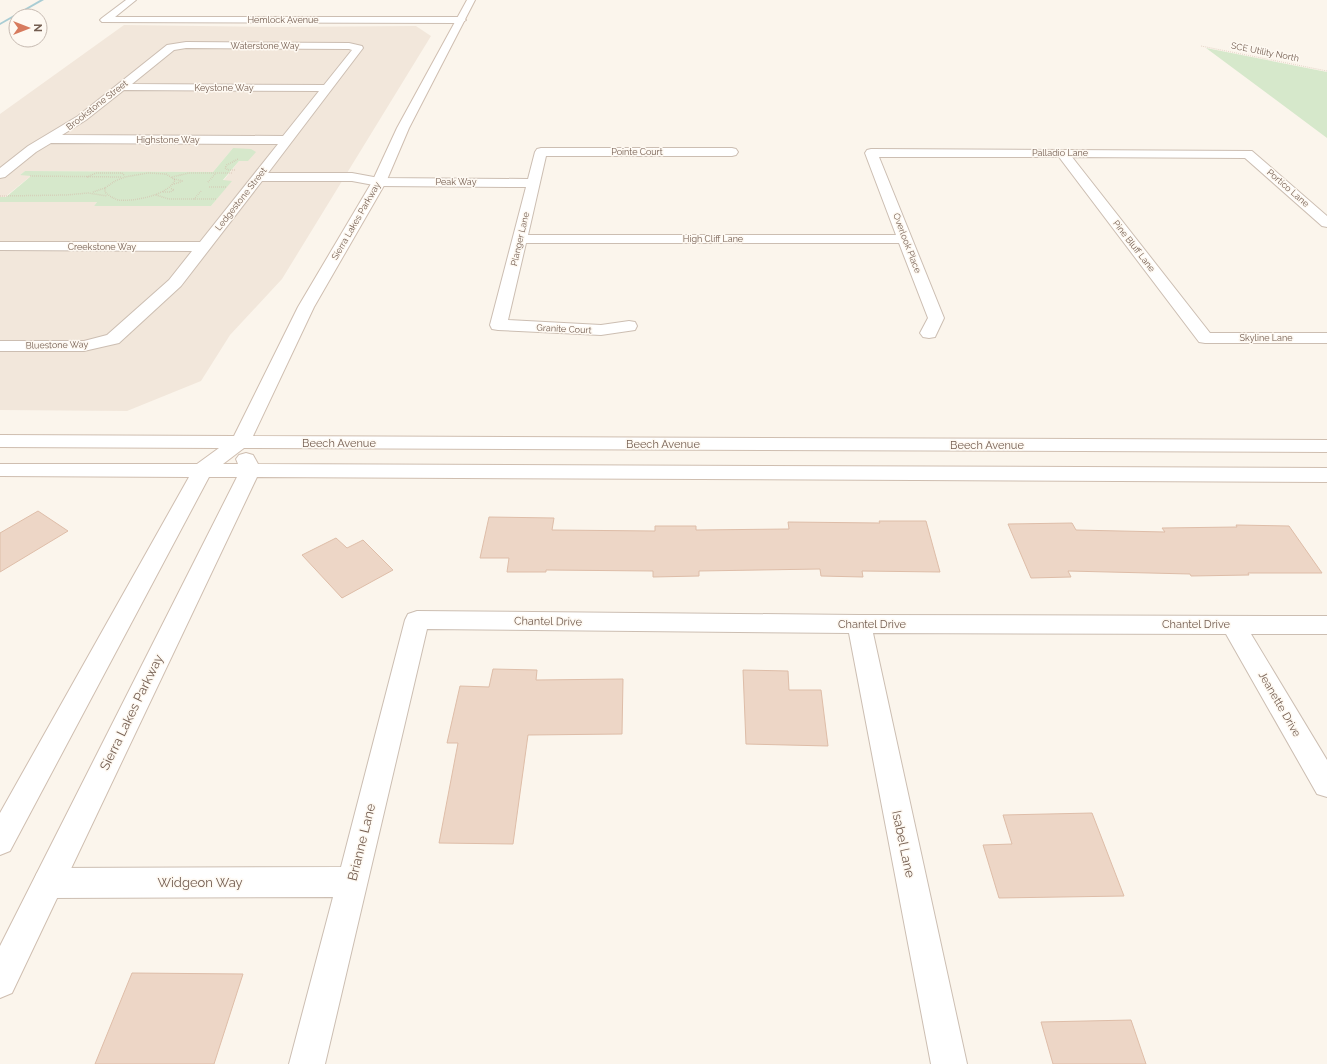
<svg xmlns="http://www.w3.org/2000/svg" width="1327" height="1064" viewBox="0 0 1327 1064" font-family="Raleway,sans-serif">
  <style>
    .residential { fill: #f2e7db }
    .green { fill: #d6e8cb }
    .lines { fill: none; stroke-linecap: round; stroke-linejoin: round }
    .stream { fill: #a9cdd4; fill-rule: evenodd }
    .building { fill: #edd6c6; stroke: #debda8 }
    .street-casing { stroke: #ccbeb2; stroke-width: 2 }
    .secondary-casing { stroke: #cfbeb0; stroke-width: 2 }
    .path-far1 { stroke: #d3b9a9; stroke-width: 1; stroke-dasharray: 0.5 1.5; stroke-linecap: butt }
    .path { stroke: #d3b9a9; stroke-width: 1.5; stroke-dasharray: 0.5 1.5; stroke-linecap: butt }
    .street { fill: #fff; fill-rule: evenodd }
    .secondary { fill: #fff; fill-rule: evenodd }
    .labels { text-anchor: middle; stroke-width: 3; stroke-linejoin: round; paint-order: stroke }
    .far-street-label { font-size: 9px; fill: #745e51; stroke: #fef9f2 }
    .street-label { font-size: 11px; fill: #745e51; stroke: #fef9f2 }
    .near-street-label { font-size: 13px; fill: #745e51; stroke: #fef9f2 }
  </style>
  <rect width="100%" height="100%" fill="#fbf5ec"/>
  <path class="residential" d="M 124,25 L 279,27 L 416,26 L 431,36 L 282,279 L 230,335 L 201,381 L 127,411 L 0,410 L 0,202 L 97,202 L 94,206 L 211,206 L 231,181 L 223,181 L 239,161 L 233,148 L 213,172 L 25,171 L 20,175 L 32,175 L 5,197 L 0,197 L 0,114 Z"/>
  <path class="green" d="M 1206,48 L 1327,72 L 1327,138 Z
    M 233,148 L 251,149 L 256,152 L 248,161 L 239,161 L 223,180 L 232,181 L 211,206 L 94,206 L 97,202 L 0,202 L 0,197 L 6,197 L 31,176 L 20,175 L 25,171 L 213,172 Z"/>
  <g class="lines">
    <path class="stream" d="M 40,0 L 44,0 L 0,25 L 0,23 Z"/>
  </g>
  <path class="building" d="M 38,511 L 68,531 L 0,572 L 0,533 Z
    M 489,517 L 554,518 L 552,530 L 655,531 L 655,526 L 696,526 L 696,530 L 789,529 L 788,522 L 880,523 L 879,521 L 926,521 L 940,572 L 862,571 L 863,577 L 821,576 L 820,569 L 699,571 L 699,576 L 653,577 L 653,571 L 546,570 L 546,572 L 507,572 L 509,558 L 480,558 Z
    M 1072,523 L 1076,530 L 1165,532 L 1162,528 L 1237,527 L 1236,525 L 1289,526 L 1322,573 L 1248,573 L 1249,575 L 1191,576 L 1190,574 L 1068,571 L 1071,577 L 1031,578 L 1008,524 Z
    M 336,538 L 347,548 L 363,540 L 393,570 L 342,598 L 302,555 Z
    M 493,669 L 537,670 L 536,680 L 623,679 L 622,734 L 528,735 L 513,844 L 439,843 L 458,743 L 447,743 L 460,686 L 489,687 Z
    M 743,670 L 788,671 L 789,690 L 821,690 L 828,746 L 746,744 Z
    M 1092,813 L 1124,896 L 999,898 L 983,845 L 1012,844 L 1003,815 Z
    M 132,973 L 243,974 L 214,1064 L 95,1064 Z
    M 1131,1020 L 1146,1064 L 1053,1064 L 1041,1022 Z"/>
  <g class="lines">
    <defs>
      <path id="street" d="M 126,0 L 136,0 L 115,17 L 461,17 L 466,20 L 461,23 L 102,22 L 100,20 L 102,18 Z
        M 186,42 L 349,43 L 362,46 L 363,48 L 268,173 L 352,173 L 379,178 L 528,179 L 535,152 L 537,149 L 541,148 L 732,148 L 736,149 L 738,152 L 736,155 L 732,156 L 546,156 L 528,235 L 896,235 L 865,153 L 867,150 L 871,149 L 1252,151 L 1327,216 L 1327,227 L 1322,226 L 1245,158 L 1072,157 L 1210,333 L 1327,333 L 1327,343 L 1205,343 L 1199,342 L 1059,157 L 879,157 L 944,318 L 935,337 L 929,338 L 923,337 L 920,333 L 928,318 L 899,243 L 526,243 L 508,320 L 601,325 L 629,321 L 635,322 L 637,326 L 635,330 L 601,335 L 498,330 L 492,329 L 490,325 L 526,187 L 379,186 L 352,181 L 262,181 L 181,286 L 119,343 L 84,351 L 0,351 L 0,341 L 84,341 L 107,335 L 169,280 L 192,251 L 0,250 L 0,242 L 200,242 L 278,144 L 51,143 L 36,152 L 5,177 L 0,178 L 0,168 L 28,146 L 78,116 L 167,45 ZM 186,48 L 349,49 L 352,50 L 324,85 L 132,84 L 174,50 ZM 124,90 L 319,91 L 283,136 L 62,135 L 86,120 Z
        M 417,611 L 859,615 L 1327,616 L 1327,634 L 1251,634 L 1327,760 L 1327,797 L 1317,794 L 1226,634 L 873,633 L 967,1064 L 931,1064 L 849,633 L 427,629 L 325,1064 L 289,1064 L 333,897 L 48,898 L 37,893 L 33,883 L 37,873 L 48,868 L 341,867 L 405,620 L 408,614 Z"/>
      <path id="secondary" d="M 467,0 L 475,0 L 409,128 L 386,182 L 314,307 L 253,436 L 1327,440 L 1327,452 L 244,448 L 223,464 L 238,464 L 236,459 L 239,455 L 246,453 L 253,455 L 258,464 L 1327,468 L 1327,482 L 257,477 L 12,993 L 0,998 L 0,946 L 237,477 L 209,477 L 10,851 L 0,855 L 0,813 L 189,477 L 0,476 L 0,464 L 197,464 L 219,448 L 0,447 L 0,435 L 234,436 L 298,307 L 372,182 L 397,128 Z"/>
    </defs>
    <use href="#street" class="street-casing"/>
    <use href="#secondary" class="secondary-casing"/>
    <path class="path-far1" d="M 1201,46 L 1327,71"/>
    <path class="path" d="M 235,170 L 228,170 L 225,168 L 227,165 L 238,159
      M 148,173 L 166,174 L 175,180 C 169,195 133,202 118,200 C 113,198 109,196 105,192 L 105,188 L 115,181 L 125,177 Z
      M 30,176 L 121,177
      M 87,177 L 96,173 L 122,173 L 125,176
      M 172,177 L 189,173 L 232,173
      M 174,179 L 183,181 L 174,184
      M 208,182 L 216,173
      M 209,187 L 227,187
      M 93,192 L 105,188
      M 163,192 L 170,192 L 174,190 L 170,188
      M 156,195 L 169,199 L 216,199
      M 0,196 L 66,195 L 88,193 L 107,196
      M 194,199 L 202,190"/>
    <use href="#street" class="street"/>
    <use href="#secondary" class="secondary"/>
  </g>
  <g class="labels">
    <g class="far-street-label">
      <text x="283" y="23">Hemlock Avenue</text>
      <text x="265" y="49">Waterstone Way</text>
      <text transform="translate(1265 52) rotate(11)" y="3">SCE Utility North</text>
      <text x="224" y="91">Keystone Way</text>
      <text transform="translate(97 105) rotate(-38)" y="3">Brookstone Street</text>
      <text x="168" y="143">Highstone Way</text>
      <text x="637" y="155">Pointe Court</text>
      <text x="1060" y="156">Palladio Lane</text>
      <text x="456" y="185">Peak Way</text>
      <text transform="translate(1288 188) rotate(41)" y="3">Portico Lane</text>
      <text transform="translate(241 199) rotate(-52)" y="3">Ledgestone Street</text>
      <text transform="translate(356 221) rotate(-60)" y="3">Sierra Lakes Parkway</text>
      <text transform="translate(520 239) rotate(-77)" y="3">Planger Lane</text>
      <text x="713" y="242">High Cliff Lane</text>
      <text transform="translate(907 243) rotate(69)" y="3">Overlook Place</text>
      <text transform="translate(1134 246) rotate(52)" y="3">Pine Bluff Lane</text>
      <text x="102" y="250">Creekstone Way</text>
      <text transform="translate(564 329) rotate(3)" y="3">Granite Court</text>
      <text x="1266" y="341">Skyline Lane</text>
      <text transform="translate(57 345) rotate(-1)" y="3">Bluestone Way</text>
    </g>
    <g class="street-label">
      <text x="339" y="447">Beech Avenue</text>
      <text x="663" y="448">Beech Avenue</text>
      <text x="987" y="449">Beech Avenue</text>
      <text transform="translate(548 621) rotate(1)" y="4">Chantel Drive</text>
      <text x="872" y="628">Chantel Drive</text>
      <text x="1196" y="628">Chantel Drive</text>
      <text transform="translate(1280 704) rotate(60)" y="4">Jeanette Drive</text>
    </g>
    <g class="near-street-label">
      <text transform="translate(131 712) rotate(-64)" y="5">Sierra Lakes Parkway</text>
      <text transform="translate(361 842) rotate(-76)" y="5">Brianne Lane</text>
      <text transform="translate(904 844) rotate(78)" y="5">Isabel Lane</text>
      <text x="200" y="887">Widgeon Way</text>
    </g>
  </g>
  <g transform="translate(28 28) rotate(90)"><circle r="19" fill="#fef9f2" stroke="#c7bbb2"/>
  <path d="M0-3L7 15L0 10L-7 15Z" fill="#d77b5e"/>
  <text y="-6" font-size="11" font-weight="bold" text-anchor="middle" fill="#745e51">N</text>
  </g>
</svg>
